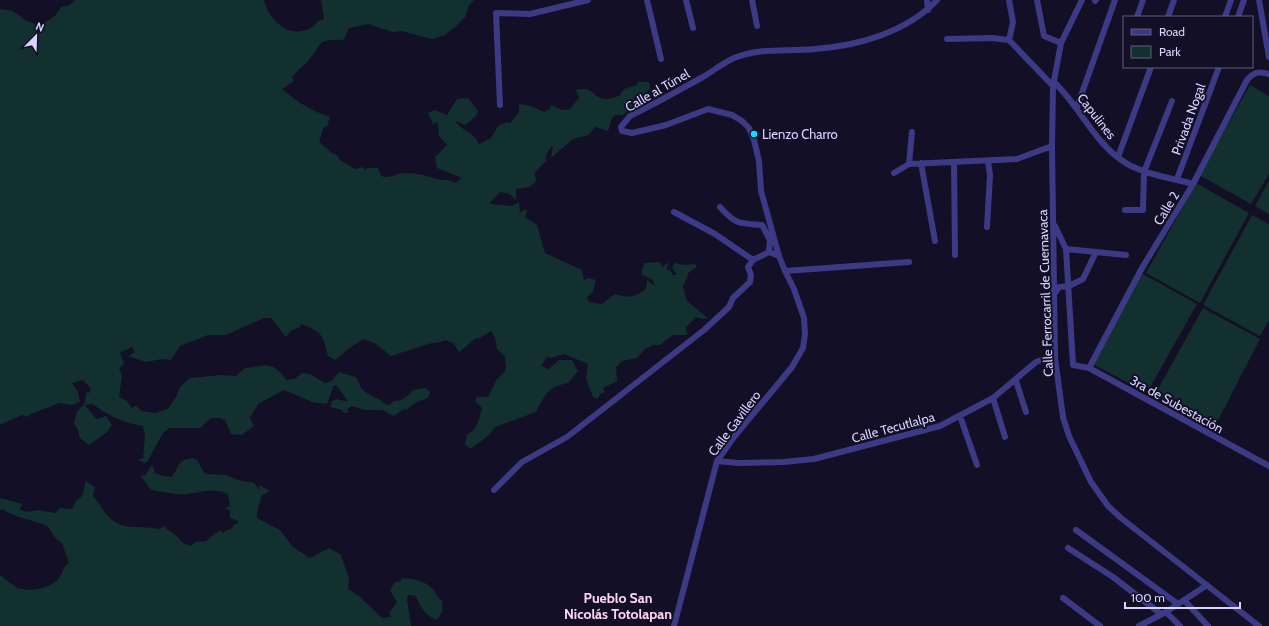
<svg xmlns="http://www.w3.org/2000/svg" width="1269" height="626" viewBox="0 0 1269 626" font-family="Cabin,sans-serif">
  <style>
    .green { fill: #12302f }
    .lines { fill: none; stroke-linecap: round; stroke-linejoin: round }
    .minor { stroke: #3d3a85; stroke-width: 6 }
    .poi-dot { fill: #00e5ff; stroke: #130f26; stroke-width: 1.5 }
    .labels { text-anchor: middle; stroke-width: 4; stroke-linejoin: round; paint-order: stroke }
    .street-label { font-size: 13px; fill: #d9d4ff; stroke: #130f26 }
    .poi-label { font-size: 13px; fill: #d9d4ff; stroke: #130f26; text-anchor: start }
    .neighbourhood-label { font-size: 14px; font-weight: bold; fill: #ffd6f0; stroke: #130f26 }
  </style>
  <rect width="100%" height="100%" fill="#130f26"/>
  <path class="green" d="M 75,0 L 264,0 C 268,18 286,37 306,30 C 314,28 316,20 324,19 L 321,0 L 474,0 L 469,5 L 465,17 L 454,28 L 445,35 L 432,39 L 401,31 L 393,32 L 368,24 L 349,28 L 344,40 C 315,39 324,43 308,61 C 303,66 297,71 292,77 L 294,81 L 282,89 C 299,103 310,110 330,117 L 327,126 L 324,127 L 319,142 L 332,153 L 338,156 L 340,160 L 355,169 L 362,167 L 366,170 L 367,168 L 378,168 L 381,176 C 390,179 394,174 403,173 C 415,173 425,175 436,179 C 444,181 446,178 455,183 L 462,178 L 437,168 L 435,157 L 447,145 L 439,136 L 438,122 L 433,124 L 428,113 L 434,110 L 447,115 L 457,99 L 468,98 L 478,111 L 476,116 L 465,125 L 455,121 C 463,132 473,131 479,144 L 491,138 L 498,126 L 507,122 L 510,123 L 519,113 L 519,104 L 531,106 L 544,112 L 550,108 L 551,105 L 562,110 L 570,109 L 579,98 L 576,90 C 596,86 589,96 604,99 C 609,100 614,97 619,96 L 624,89 L 637,85 L 638,82 L 649,82 L 650,89 L 642,96 L 638,110 L 630,109 L 623,115 L 615,115 L 612,118 L 608,131 L 595,127 L 589,135 L 573,139 L 551,158 L 553,146 C 548,148 548,154 545,158 L 547,160 L 535,172 L 536,182 L 529,187 L 516,189 L 516,200 L 510,194 L 500,192 L 489,204 L 512,206 L 519,202 L 520,213 L 524,210 L 527,211 L 525,217 L 537,225 L 545,253 L 582,270 L 584,281 L 587,278 L 596,280 L 593,292 L 587,297 L 589,302 L 602,304 L 615,294 C 630,298 633,298 646,289 L 647,280 L 655,286 L 652,279 L 642,275 L 642,269 L 645,263 L 660,262 L 662,267 L 669,262 L 666,270 L 670,270 L 673,275 L 677,274 L 672,268 L 674,263 L 685,265 L 695,264 L 697,267 L 689,272 L 683,287 L 687,301 L 708,318 L 703,319 L 696,317 L 686,327 L 687,335 L 673,335 L 660,345 L 653,345 L 645,349 L 637,358 L 622,361 L 616,367 L 617,381 L 603,388 L 605,392 L 600,394 L 598,399 L 593,397 L 586,379 L 588,364 L 564,354 L 551,358 L 547,357 L 541,366 L 549,369 L 559,360 L 572,360 L 578,371 L 568,383 C 547,387 546,394 536,412 L 495,427 L 488,436 L 470,449 L 465,444 L 467,434 C 478,430 479,418 482,408 L 475,401 L 477,397 L 488,397 L 497,379 L 504,373 L 506,368 L 505,357 L 497,349 L 495,337 L 491,331 L 478,339 L 476,338 L 459,352 L 454,344 L 446,340 C 437,344 435,342 428,344 C 416,348 404,352 391,356 L 376,344 L 364,339 L 352,346 L 335,360 L 328,356 C 322,333 323,333 301,324 L 300,327 L 291,331 L 286,337 L 271,318 L 264,318 L 226,335 L 208,335 L 180,346 L 171,360 L 162,359 L 146,362 L 128,356 L 135,352 L 132,347 L 120,353 L 124,364 L 119,368 L 122,375 L 119,397 L 127,401 L 132,408 L 136,405 L 141,411 L 155,413 L 168,409 L 176,397 L 180,387 L 190,378 L 221,375 L 236,376 C 246,365 245,369 258,366 C 272,363 279,369 286,380 L 294,379 L 302,373 L 310,374 L 325,383 L 332,381 L 339,372 L 356,377 C 358,380 359,384 360,386 C 366,396 378,396 385,404 L 390,405 L 394,401 C 403,401 408,396 413,390 L 425,388 L 430,392 L 428,398 L 417,402 L 406,410 L 404,409 L 394,416 L 382,410 L 365,410 L 352,406 L 347,409 L 349,412 L 344,413 L 342,410 L 330,407 L 332,401 L 337,399 L 348,402 L 337,386 L 334,385 L 327,404 L 312,402 L 284,390 L 258,404 L 250,418 L 254,426 L 242,435 L 231,434 L 225,420 L 220,418 L 211,418 L 200,428 L 170,428 L 163,433 L 147,462 L 144,463 L 138,460 L 143,458 L 145,435 L 143,426 C 127,424 106,415 93,404 L 85,405 L 96,419 L 106,416 L 112,425 L 107,432 L 89,445 L 79,437 L 79,432 L 74,423 L 77,412 L 85,403 L 86,392 L 89,393 L 91,389 L 83,380 L 72,383 L 78,392 L 80,402 L 72,405 L 59,403 L 31,414 L 27,417 L 22,415 L 0,425 L 0,9 L 13,11 L 25,20 L 39,26 L 55,16 L 61,7 L 70,5 Z
    M 1250,85 L 1269,96 L 1269,174 L 1251,204 L 1199,175 Z
    M 1269,181 L 1269,214 L 1255,206 Z
    M 1196,183 L 1249,213 L 1200,303 L 1146,273 Z
    M 1252,215 L 1269,224 L 1269,320 L 1260,336 L 1203,305 Z
    M 1141,273 L 1197,304 L 1147,393 L 1093,364 Z
    M 1203,308 L 1260,339 L 1213,430 L 1154,396 Z
    M 192,458 L 197,460 L 205,474 L 226,475 L 238,480 L 254,483 L 260,491 L 259,485 L 270,491 L 261,496 C 261,504 256,510 257,518 L 280,530 L 292,546 L 310,558 L 329,548 L 341,555 L 349,579 L 348,589 L 359,596 L 382,618 L 391,617 L 389,613 L 397,602 L 390,590 L 395,582 L 400,582 L 402,578 C 413,579 422,580 431,587 C 436,591 436,597 442,600 C 443,609 443,614 436,620 C 425,615 420,607 416,596 L 408,595 L 407,599 L 411,626 L 0,626 L 0,575 C 6,579 11,585 18,588 C 29,592 51,589 59,578 C 64,571 61,570 69,563 L 62,543 C 54,539 53,533 48,527 C 43,522 12,517 2,509 L 0,510 L 0,498 L 22,504 L 20,509 L 26,512 L 38,510 L 55,513 L 60,508 L 72,509 L 76,501 L 82,496 L 86,481 L 95,487 C 91,500 94,495 100,505 C 117,534 132,524 159,529 L 164,526 C 167,531 170,530 174,534 C 183,541 178,542 191,546 L 195,542 L 206,541 L 220,530 L 223,533 L 227,530 L 231,529 L 235,524 L 237,524 L 238,521 L 230,518 L 230,511 L 225,508 L 230,506 L 228,494 C 209,485 195,496 175,494 C 167,493 159,491 151,490 L 140,475 L 145,476 L 152,464 L 155,473 L 163,476 L 172,477 L 181,461 Z"/>
  <g class="lines">
    <path class="minor" d="M 647,0 L 661,59
      M 686,0 L 693,28
      M 752,0 L 757,26
      M 927,0 L 928,10
      M 1037,0 L 1044,36 L 1061,43
      M 1082,0 L 1061,43 L 1053,86 L 1052,146 L 1055,358 L 1063,417 L 1069,436 L 1091,482 L 1108,506 L 1121,518 L 1259,626
      M 1259,0 L 1269,57
      M 1095,1 L 1096,0
      M 1137,17 L 1143,0
      M 1168,17 L 1174,0
      M 1225,17 L 1231,0
      M 1238,17 L 1244,0
      M 947,39 L 992,38 L 1009,40 L 1053,86
      M 1009,40 L 1013,22 L 1009,0
      M 1053,81 C 1081,107 1096,148 1131,166 C 1151,176 1172,178 1193,184
      M 500,105 L 496,13 L 530,14 L 588,0
      M 1077,107 L 1115,0
      M 1118,157 L 1151,67
      M 954,162 L 955,255
      M 921,163 L 935,241
      M 909,164 L 912,132
      M 894,173 L 909,164 L 1017,159 L 1052,146
      M 1177,179 L 1219,67
      M 720,207 C 736,225 739,223 762,225 L 770,240 L 769,252
      M 1125,210 L 1143,210 L 1144,172 L 1172,101
      M 674,212 L 715,234 L 753,260
      M 1055,226 L 1066,249 L 1073,365 L 1089,368 L 1269,466
      M 987,227 L 990,175 L 988,161
      M 1066,249 L 1126,255
      M 779,256 L 761,191 L 759,161 L 754,140 L 749,128 L 742,121 L 732,115 L 708,109 L 666,125 L 632,133 L 622,131 L 621,127 L 630,116 C 655,104 679,90 703,77 C 713,71 723,63 734,58 C 761,47 787,52 815,49 C 858,46 907,32 937,0
      M 785,271 L 909,262
      M 1055,293 L 1059,287 L 1069,286 L 1083,279 L 1096,252
      M 1089,368 L 1142,268 L 1193,184 L 1247,80 C 1254,72 1258,71 1269,74
      M 1016,381 L 1026,412
      M 993,398 L 1005,437
      M 960,416 L 977,465
      M 717,461 L 738,463 L 783,462 L 814,459 L 940,426 L 993,398 L 1036,362 L 1044,359 L 1055,358
      M 494,490 L 522,462 L 567,437 L 704,330 L 729,307 L 733,298 L 750,282 L 751,275 L 748,267 L 753,260 L 769,252
      M 1076,530 L 1178,604
      M 1068,548 L 1113,577 L 1161,614
      M 1063,598 L 1100,626
      M 1184,600 L 1208,626
      M 1166,612 L 1180,626
      M 674,626 L 717,461 L 734,437 L 792,367 L 803,348 L 805,334 L 804,318 L 794,289 L 785,271 L 779,256 L 769,252
      M 1139,626 L 1166,612 L 1207,585"/>
  </g>
  <circle class="poi-dot" cx="754" cy="134" r="4"/>
  <g class="labels">
    <g class="street-label">
      <text transform="translate(657 90) rotate(-30)" y="5">Calle al Túnel</text>
      <text transform="translate(1097 116) rotate(52)" y="5">Capulines</text>
      <text transform="translate(1188 119) rotate(-70)" y="5">Privada Nogal</text>
      <text transform="translate(1166 208) rotate(-59)" y="5">Calle 2</text>
      <text transform="translate(1045 293) rotate(-92)" y="5">Calle Ferrocarril de Cuernavaca</text>
      <text transform="translate(1177 404) rotate(29)" y="5">3ra de Subestación</text>
      <text transform="translate(734 423) rotate(-53)" y="5">Calle Gavillero</text>
      <text transform="translate(893 427) rotate(-15)" y="5">Calle Tecutlalpa</text>
    </g>
    <g class="poi-label">
      <text x="762" y="139">Lienzo Charro</text>
    </g>
    <g class="neighbourhood-label">
      <text x="618" y="603">Pueblo San<tspan x="618" dy="16">Nicolás Totolapan</tspan></text>
    </g>
  </g>
  <rect x="1123" y="16" width="130" height="52" fill="#130f26" stroke="#625e7d"/>
  <rect x="1131" y="29" width="20" height="6" fill="#3d3a85" stroke="#625e7d"/>
  <text x="1159" y="36" font-size="12" fill="#d9d4ff">Road</text>
  <rect x="1131" y="46" width="20" height="12" fill="#12302f" stroke="#625e7d"/>
  <text x="1159" y="56" font-size="12" fill="#d9d4ff">Park</text>
  <g transform="translate(36 36) rotate(23)" stroke="#130f26" stroke-width="3" paint-order="stroke">
  <path d="M0-3L7 15L0 10L-7 15Z" fill="#d9d4ff"/>
  <text y="-6" font-size="11" font-weight="bold" text-anchor="middle" fill="#d9d4ff">N</text>
  </g>
  <path d="M1125 602v6h115v-6" fill="none" stroke="#d9d4ff" stroke-width="2"/>
  <text x="1131" y="602" font-size="12" fill="#d9d4ff" stroke="#130f26" stroke-width="3" paint-order="stroke">100 m</text>
</svg>
